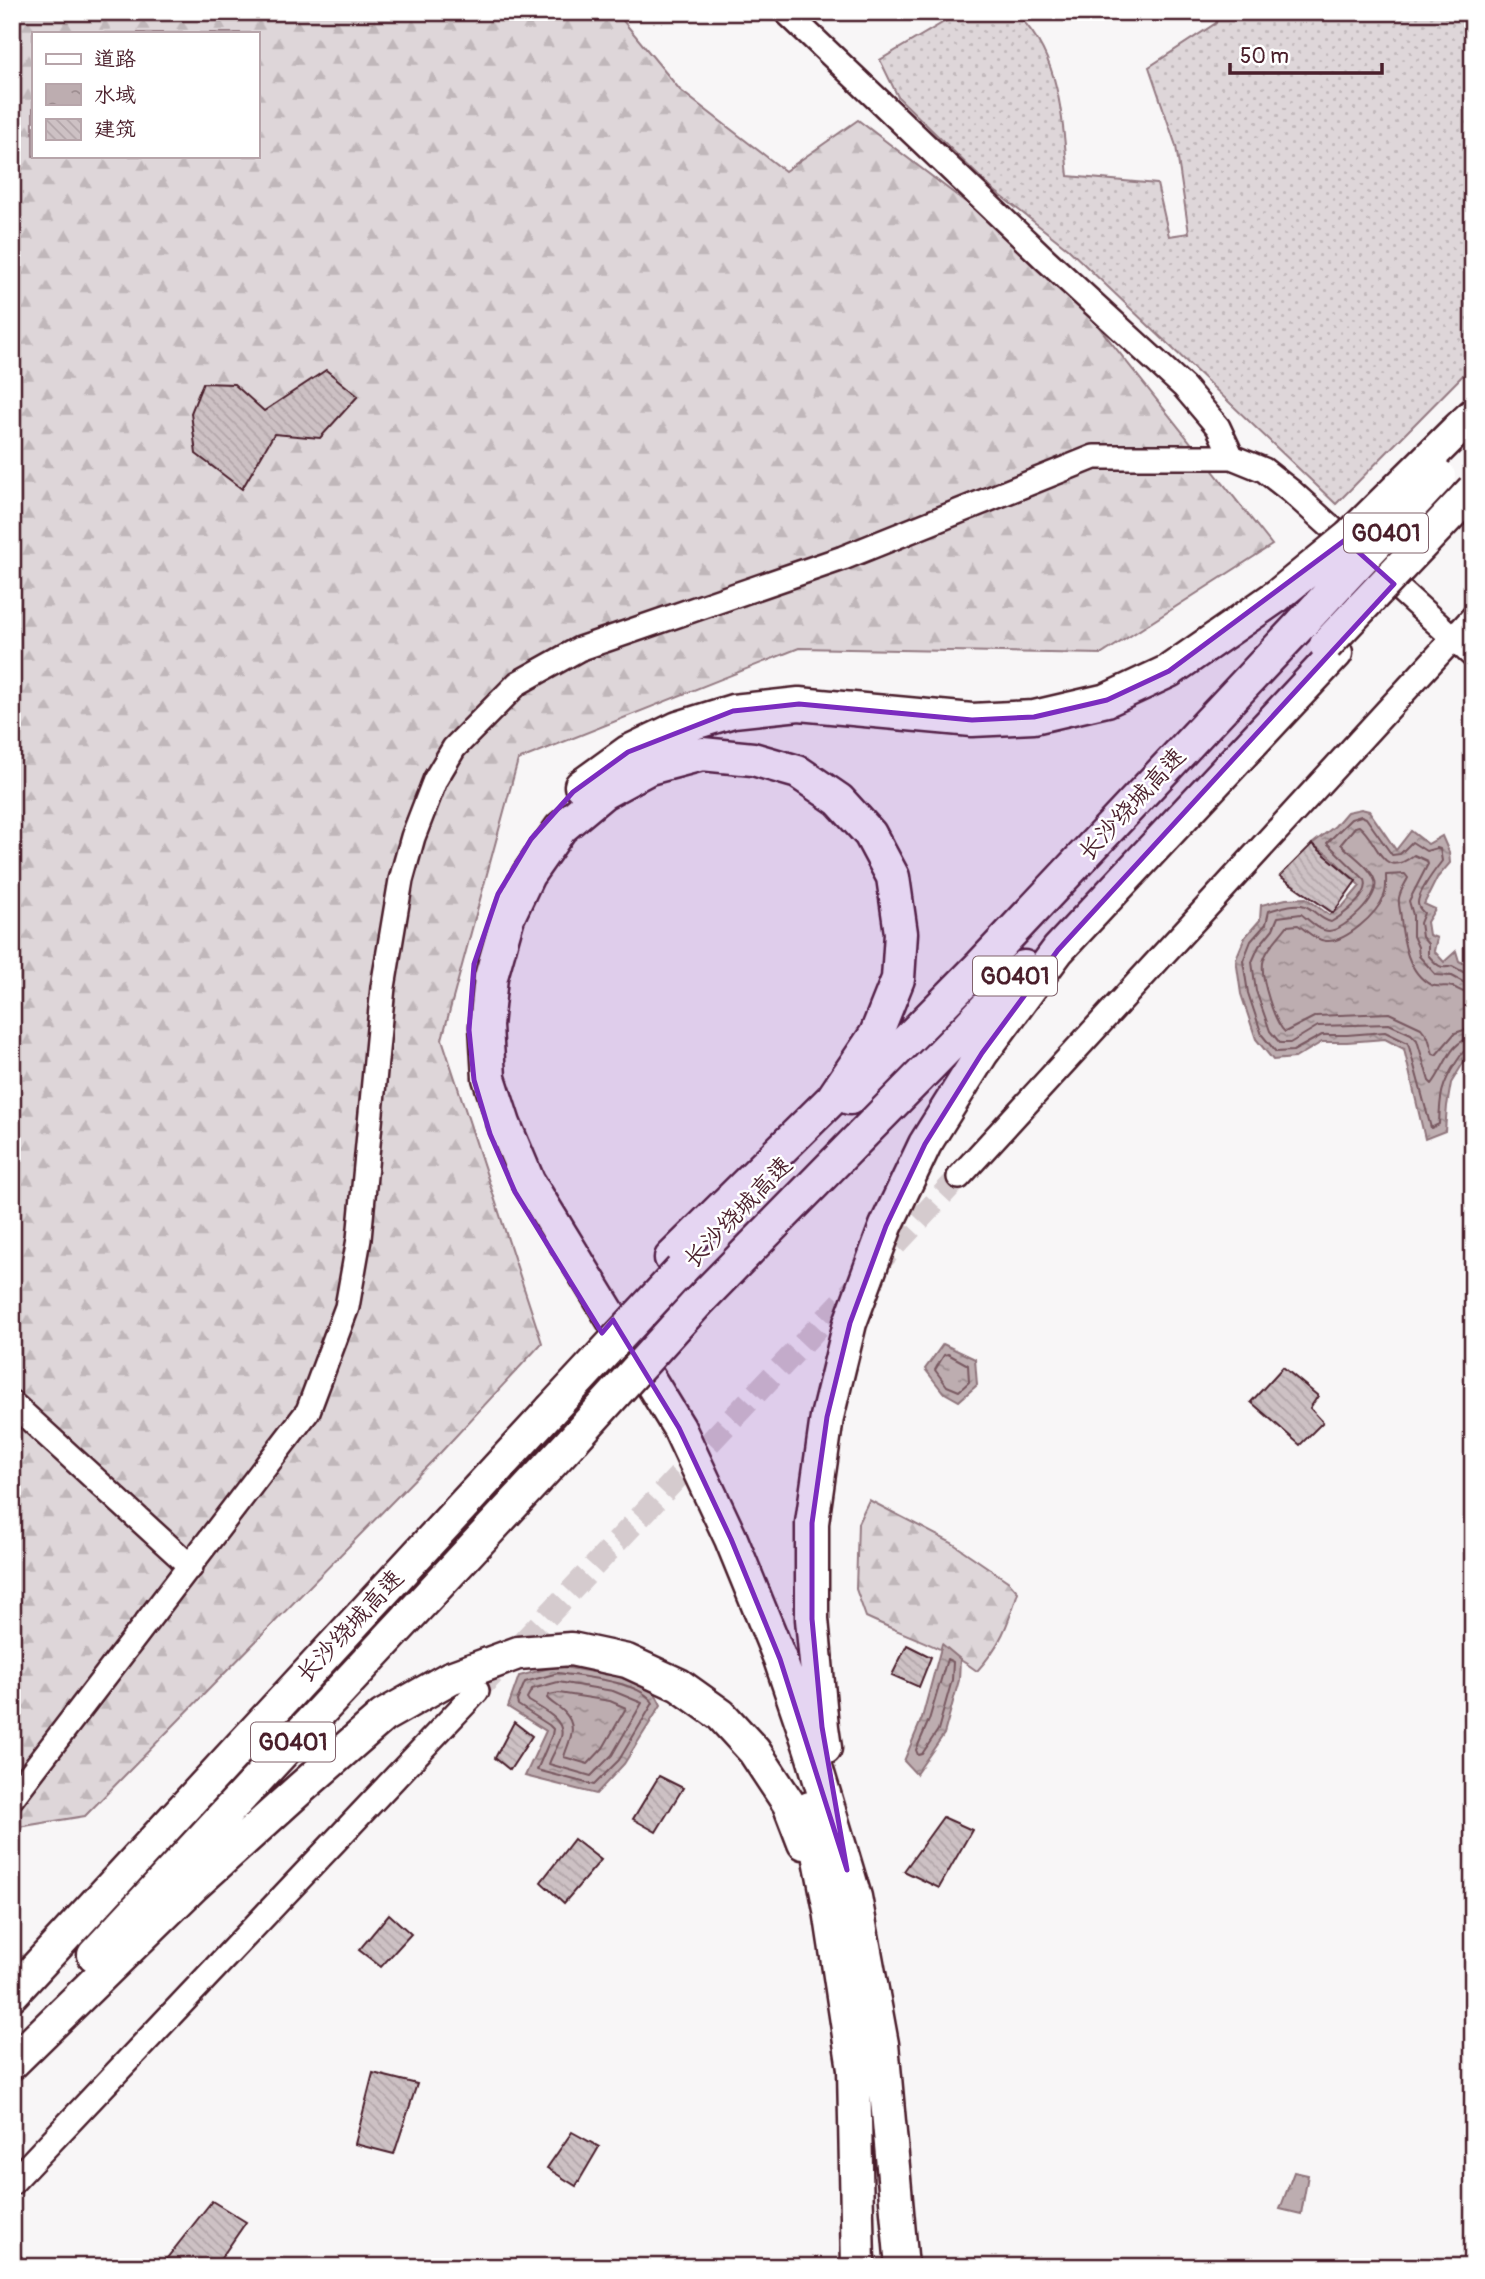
<svg xmlns="http://www.w3.org/2000/svg" width="1485" height="2279" viewBox="0 0 1485 2279" font-family="Pangolin,'LXGW WenKai TC',sans-serif">
  <style>
    .grass { fill: url(#grass-dots); stroke: #947a82; stroke-width: 2 }
    .forest { fill: url(#forest-firs); stroke: #947a82; stroke-width: 2; fill-rule: evenodd }
    .water { fill: url(#water-ripples); stroke: #8f747b; stroke-width: 2 }
    .lines { fill: none; stroke-linecap: round; stroke-linejoin: round }
    .shore { stroke: #785860; stroke-width: 2 }
    .building { fill: url(#building-back-hatch); stroke: #4a1f2b; stroke-width: 2 }
    .minor-tunnel { stroke: #d5cbce; stroke-width: 23; stroke-dasharray: 23 11; stroke-linecap: butt }
    .minor-casing { stroke: #4a1f2b; stroke-width: 28 }
    .highway-casing { stroke: #4a1f2b; stroke-width: 37 }
    .minor { stroke: #fff; stroke-width: 23 }
    .highway { stroke: #fff; stroke-width: 32 }
    .highway-bridge-casing { stroke: #4a1f2b; stroke-width: 37; stroke-linecap: butt }
    .highway-bridge { stroke: #fff; stroke-width: 32 }
    .marked { fill: #7b2cbf; fill-opacity: 0.2; stroke: #7b2cbf; stroke-width: 5; stroke-linejoin: round }
    .labels { text-anchor: middle; stroke-width: 5; stroke-linejoin: round; paint-order: stroke }
    .shield { fill: #fff; stroke: #80626b; stroke-width: 2 }
    .shield-label { font-size: 23px; font-weight: bold; fill: #4a1f2b }
    .street-label { font-size: 24px; fill: #4a1f2b; stroke: #fff }
  </style>
  <defs>
    <pattern id="grass-dots" width="8" height="8" patternUnits="userSpaceOnUse" patternTransform="scale(1.75)"><rect width="8" height="8" fill="#ded6d9"/><path d="M2 2h.1M6 6h.1" fill="none" stroke="#c0b7ba" stroke-width="1.8" stroke-linecap="round"/></pattern>
    <pattern id="forest-firs" width="22" height="20" patternUnits="userSpaceOnUse" patternTransform="scale(1.75)"><rect width="22" height="20" fill="#ded6d9"/><path d="M5 1l3.5 6h-7zM16 11l3.5 6h-7z" fill="#c0b7ba"/></pattern>
    <pattern id="water-ripples" width="26" height="14" patternUnits="userSpaceOnUse" patternTransform="scale(1.75)"><rect width="26" height="14" fill="#bdadb0"/><path d="M2 4q2-2 4 0t4 0M15 11q2-2 4 0t4 0" fill="none" stroke="#9c8c8f"/></pattern>
    <pattern id="building-back-hatch" width="6" height="6" patternUnits="userSpaceOnUse" patternTransform="scale(1.75)"><rect width="6" height="6" fill="#cdc1c4"/><path d="M-1 5l2 2M0 0l6 6M5-1l2 2" fill="none" stroke="#b2a5a9"/></pattern>
  </defs>
  <rect width="100%" height="100%" fill="#f8f6f7"/>
  <filter id="ink" filterUnits="userSpaceOnUse"><feTurbulence type="fractalNoise" baseFrequency=".0143" numOctaves="2"/><feDisplacementMap in="SourceGraphic" scale="14" xChannelSelector="R" yChannelSelector="G"/><feConvolveMatrix kernelMatrix="1 2 1 2 8 2 1 2 1" color-interpolation-filters="sRGB"/></filter>
  <g filter="url(#ink)">
    <path class="grass" d="M 961,12 L 1014,12 C 1061,53 1062,119 1068,176 L 1157,184 L 1169,236 L 1189,233 L 1176,146 L 1149,67 L 1216,23 L 1219,12 L 1473,12 L 1473,365 L 1336,504 L 1067,248 L 991,188 L 898,97 L 880,60 Z"/>
    <path class="forest" d="M 12,12 L 616,12 L 680,90 L 785,171 L 858,120 L 1052,268 L 1272,545 L 1102,654 L 799,648 L 518,760 L 442,1039 L 542,1343 L 441,1452 L 85,1816 L 12,1828 ZM 33,33 L 257,33 L 257,156 L 33,156 Z
      M 869,1500 L 952,1543 L 1009,1582 L 1018,1592 C 1008,1625 1000,1646 977,1671 C 943,1646 904,1635 866,1617 L 856,1589 L 858,1523 Z"/>
    <path class="water" d="M 1361,809 L 1369,811 L 1396,850 L 1411,831 L 1428,844 L 1442,836 L 1449,852 L 1450,863 L 1437,878 L 1424,904 L 1435,909 L 1427,922 L 1429,935 L 1437,938 L 1434,951 L 1444,962 L 1456,951 L 1459,961 L 1469,966 L 1473,975 L 1473,1047 L 1451,1083 L 1447,1106 L 1445,1131 L 1425,1139 L 1404,1049 L 1385,1039 L 1347,1042 L 1322,1042 L 1295,1058 L 1273,1060 L 1256,1039 L 1241,994 L 1236,959 L 1245,937 L 1260,920 L 1261,905 L 1286,899 L 1306,898 L 1329,915 L 1343,906 L 1360,886 L 1330,856 L 1312,844 L 1335,826 L 1347,812 Z
      M 943,1344 L 975,1359 L 977,1385 L 959,1401 L 943,1392 L 925,1369 Z
      M 942,1644 L 960,1659 L 959,1680 L 944,1734 L 916,1774 L 904,1761 L 922,1718 Z
      M 557,1666 L 617,1676 L 653,1689 L 661,1705 L 624,1764 L 596,1794 L 525,1776 L 546,1731 L 508,1707 L 519,1676 Z
      M 1294,2172 L 1308,2175 L 1301,2214 L 1280,2209 Z"/>
    <g class="lines">
      <path class="shore" d="M 1473,975 L 1467,974 L 1452,966 C 1440,970 1436,964 1428,955 L 1428,944 L 1422,937 L 1420,923 L 1424,913 C 1421,910 1418,908 1418,903 C 1418,892 1435,870 1442,861 L 1440,849 L 1437,848 L 1426,851 L 1412,842 L 1400,854 L 1392,855 L 1366,818 L 1361,816 L 1351,819 L 1327,843 L 1365,880 C 1371,895 1343,915 1331,922 C 1320,920 1315,910 1305,906 C 1295,902 1279,908 1269,911 L 1266,924 L 1251,941 L 1243,961 L 1248,993 L 1262,1035 L 1276,1052 L 1293,1051 L 1322,1035 L 1347,1035 L 1385,1032 L 1408,1043 L 1431,1128 L 1439,1124 C 1440,1096 1441,1085 1457,1061 C 1462,1054 1464,1048 1473,1047
        M 1473,984 L 1465,983 L 1452,976 L 1436,975 L 1419,956 L 1418,947 L 1413,936 L 1413,915 L 1409,901 L 1428,864 L 1427,861 L 1414,855 C 1381,881 1380,843 1359,826 L 1355,827 L 1341,844 C 1351,855 1370,866 1375,881 C 1380,897 1345,930 1329,931 C 1319,931 1309,920 1301,914 L 1278,917 L 1273,929 L 1259,946 L 1252,962 L 1256,991 L 1270,1031 L 1280,1043 L 1290,1043 L 1318,1026 L 1389,1024 L 1411,1034 L 1417,1040 L 1429,1081 L 1432,1084 C 1444,1070 1450,1039 1473,1038
        M 1473,994 C 1464,994 1460,990 1453,987 C 1446,985 1439,988 1431,985 C 1408,973 1403,942 1401,919 C 1401,912 1398,906 1399,898 C 1400,891 1405,884 1408,878 L 1405,874 L 1386,875 C 1386,882 1387,889 1384,896 C 1377,914 1345,943 1326,941 C 1315,940 1307,931 1298,925 L 1287,926 C 1280,936 1265,950 1263,963 C 1261,979 1274,1022 1285,1032 L 1316,1016 L 1389,1013 L 1421,1028 L 1428,1037 L 1433,1054 L 1436,1055 L 1455,1033 L 1473,1027
        M 948,1354 L 968,1365 L 969,1382 L 959,1391 L 947,1386 L 935,1370 L 944,1355 Z
        M 947,1659 L 953,1662 L 952,1680 L 938,1730 L 922,1754 L 918,1755 L 916,1750 L 929,1720 Z
        M 558,1673 C 582,1677 641,1681 653,1703 L 619,1760 L 594,1785 L 537,1770 L 552,1735 L 553,1729 L 549,1725 L 518,1705 L 517,1701 L 525,1682 Z
        M 558,1682 L 613,1691 L 642,1703 L 612,1755 L 591,1776 L 549,1764 C 552,1755 558,1747 561,1737 C 566,1719 541,1709 529,1701 L 527,1698 L 532,1689 Z
        M 559,1693 L 610,1701 L 626,1708 L 603,1748 L 588,1764 L 564,1757 C 568,1742 579,1728 565,1713 C 560,1707 552,1704 547,1698 L 549,1695 Z"/>
    </g>
    <path class="building" d="M 326,370 L 358,396 L 320,438 L 274,434 L 242,489 L 196,454 L 191,413 L 203,383 L 234,384 L 264,411 Z
      M 1312,844 L 1356,881 L 1333,913 L 1280,876 Z
      M 1283,1367 L 1318,1396 L 1310,1408 L 1323,1422 L 1300,1445 L 1251,1402 Z
      M 907,1645 L 931,1657 L 919,1687 L 892,1675 Z
      M 514,1722 L 532,1736 L 510,1770 L 495,1758 Z
      M 659,1776 L 683,1788 L 656,1832 L 633,1819 Z
      M 943,1817 L 972,1830 L 939,1888 L 904,1871 Z
      M 574,1839 L 601,1860 L 564,1903 L 541,1882 Z
      M 389,1914 L 411,1934 L 381,1967 L 359,1950 Z
      M 373,2073 L 417,2084 L 394,2154 L 355,2144 Z
      M 572,2132 L 599,2147 L 576,2186 L 547,2168 Z
      M 212,2201 L 246,2222 L 215,2267 L 160,2267 Z"/>
    <g class="lines">
      <path class="minor-tunnel" d="M 477,1691 L 959,1177"/>
      <defs>
        <path id="minor" d="M 786,12 L 1046,260 L 1184,387 L 1218,427 L 1232,457
          M 959,1177 L 1473,617
          M 12,1403 L 191,1567
          M 12,1798 L 308,1411 L 347,1307 L 359,1239 L 383,987 L 401,880 L 413,837 L 435,780 L 454,748 L 518,683 L 579,649 L 843,558 L 1094,457 L 1232,457 L 1264,470 L 1292,492 L 1473,656
          M 12,2183 L 477,1691
          M 12,2266 L 13,2267"/>
        <path id="highway" d="M 1456,431 L 1473,415
          M 581,786 L 628,752 L 678,728 L 733,711 L 799,704 L 972,720 L 1034,717 L 1107,700 L 1169,671 L 1277,596
          M 850,1098 L 981,965 L 1303,622
          M 671,1258 L 832,1099 L 876,1034 L 898,979 L 901,933 L 893,877 L 870,834 L 839,800 L 798,772 L 753,759 L 702,754 L 649,768 L 603,793 L 561,828 L 528,875 L 508,917 L 491,977 L 486,1026 L 489,1078 L 504,1124 L 528,1181 L 679,1428 L 731,1539 L 780,1659 L 810,1747 L 855,1897 L 882,2044 L 902,2267
          M 698,1302 L 964,1031 L 1024,967
          M 825,1748 L 822,1727 L 812,1619 L 812,1523 L 827,1417 L 850,1323 L 886,1226 L 925,1144 L 982,1053 L 1058,950 L 1336,653
          M 810,1808 L 830,1910 L 854,2069 L 858,2267
          M 94,1955 L 573,1440
          M 12,1994 L 551,1410
          M 12,2063 L 193,1886 L 301,1788 L 383,1716 L 450,1678 L 518,1653 L 571,1649 L 627,1661 L 679,1685 L 721,1715 L 754,1751 L 789,1804 L 804,1843"/>
      </defs>
      <use href="#minor" class="minor-casing"/>
      <use href="#highway" class="highway-casing"/>
      <use href="#minor" class="minor"/>
      <use href="#highway" class="highway"/>
      <defs>
        <path id="highway-bridge" d="M 1277,596 L 1349,537 L 1456,431
          M 1303,622 L 1439,476
          M 1326,645 L 1473,490
          M 551,1410 L 681,1270
          M 573,1440 L 698,1302"/>
      </defs>
      <use href="#highway-bridge" class="highway-bridge-casing"/>
      <use href="#highway-bridge" class="highway-bridge"/>
    </g>
  </g>
  <path class="marked" d="M 1345,540 L 1394,584 L 1058,950 L 982,1053 L 925,1144 L 886,1226 L 850,1323 L 827,1417 L 812,1523 L 812,1619 L 822,1727 L 847,1870 L 780,1659 L 731,1539 L 679,1428 L 613,1320 L 602,1333 L 515,1192 L 490,1134 L 474,1080 L 469,1030 L 474,964 L 498,894 L 531,839 L 573,792 L 628,752 L 733,711 L 799,704 L 972,720 L 1034,717 L 1107,700 L 1169,671 Z"/>
  <g class="labels">
    <g class="shield">
      <rect x="1344" y="513.5" width="84" height="39" rx="5"/>
      <rect x="973" y="956.5" width="84" height="39" rx="5"/>
      <rect x="251" y="1722.5" width="84" height="39" rx="5"/>
    </g>
    <g class="shield-label">
      <text x="1386" y="541">G0401</text>
      <text x="1015" y="984">G0401</text>
      <text x="293" y="1750">G0401</text>
    </g>
    <g class="street-label">
      <text transform="translate(1132 804) rotate(-47)" y="8">长沙绕城高速</text>
      <text transform="translate(738 1212) rotate(-46)" y="8">长沙绕城高速</text>
      <text transform="translate(350 1626) rotate(-47)" y="8">长沙绕城高速</text>
    </g>
  </g>
  <rect width="1485" height="2279" fill="none" stroke="#fff" stroke-width="42"/>
  <rect x="21" y="21" width="1443" height="2237" fill="none" stroke="#4a1f2b" stroke-width="2.5" filter="url(#ink)"/>
  <rect x="32" y="32" width="228" height="126" fill="#ffffff" stroke="#b7a5aa" stroke-width="2"/>
  <rect x="46" y="54" width="35" height="10" fill="#ffffff" stroke="#b7a5aa" stroke-width="2"/>
  <text x="94" y="66" font-size="21" fill="#4a1f2b">道路</text>
  <rect x="46" y="84" width="35" height="21" fill="url(#water-ripples)" stroke="#b7a5aa" stroke-width="2"/>
  <text x="94" y="102" font-size="21" fill="#4a1f2b">水域</text>
  <rect x="46" y="119" width="35" height="21" fill="url(#building-back-hatch)" stroke="#b7a5aa" stroke-width="2"/>
  <text x="94" y="136" font-size="21" fill="#4a1f2b">建筑</text>
  <path d="M1230 63v10h152v-10" fill="none" stroke="#4a1f2b" stroke-width="3.5"/>
  <text x="1240" y="63" font-size="21" fill="#4a1f2b" stroke="#ffffff" stroke-width="5" paint-order="stroke">50 m</text>
</svg>
